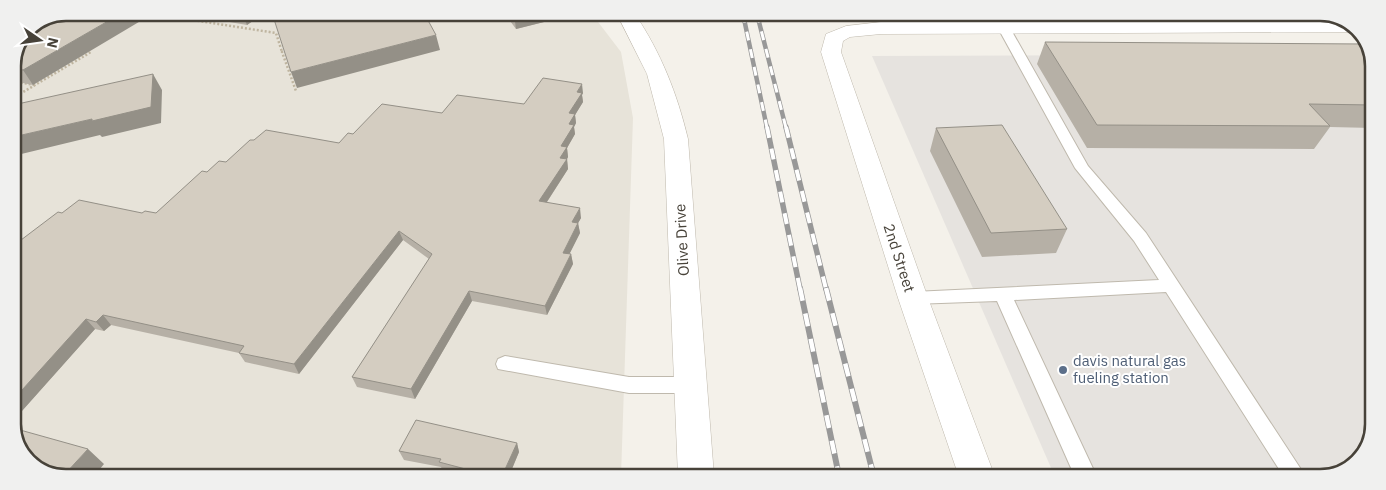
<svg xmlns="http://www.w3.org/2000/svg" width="1386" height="490" viewBox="0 0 1386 490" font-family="'IBM Plex Sans',sans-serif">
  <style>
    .residential { fill: #e7e3d9 }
    .industrial { fill: #e6e3df }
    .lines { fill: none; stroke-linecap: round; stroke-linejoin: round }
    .service-casing { stroke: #bfb9ad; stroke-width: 2 }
    .tertiary-casing { stroke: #bfb9ad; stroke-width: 1 }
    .path { stroke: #bfb5a0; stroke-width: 2.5; stroke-dasharray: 2 2; stroke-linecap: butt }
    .service { fill: #fff; fill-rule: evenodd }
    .tertiary { fill: #fff; fill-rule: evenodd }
    .rail-far2-casing { stroke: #989898; stroke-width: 4.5 }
    .rail-far1-casing { stroke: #989898; stroke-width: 5.5 }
    .rail-casing { stroke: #989898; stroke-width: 6 }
    .rail-far2 { stroke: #fff; stroke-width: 3; stroke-dasharray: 9; stroke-linecap: butt }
    .rail-far1 { stroke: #fff; stroke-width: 4; stroke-dasharray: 11; stroke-linecap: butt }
    .rail { stroke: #fff; stroke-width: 4.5; stroke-dasharray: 13; stroke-linecap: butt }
    .wall { fill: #b6b0a6 }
    .shaded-wall { fill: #949087 }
    .building { fill: #d4cdc1; stroke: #949087 }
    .service-dot { fill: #5c6f8a; stroke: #fff; stroke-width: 2 }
    .labels { text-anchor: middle; stroke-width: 4; stroke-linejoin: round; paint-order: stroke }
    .street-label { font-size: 15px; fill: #474239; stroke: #fff }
    .service-label { font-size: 15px; fill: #4e5e75; stroke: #fff; text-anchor: start }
    .rim { fill: none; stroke: #474239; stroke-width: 2.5 }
  </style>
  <rect width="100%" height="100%" fill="#f4f1ea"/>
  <path class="residential" d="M 66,13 L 592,14 L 621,52 L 633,118 L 621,476 L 49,475 L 24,457 L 13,428 L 13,63 Z"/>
  <path class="industrial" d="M 1370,54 L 1373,62 L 1371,441 L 1352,467 L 1320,477 L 1055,477 L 872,56 Z"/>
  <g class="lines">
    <defs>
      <path id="service" d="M 1004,25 L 1010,28 L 1088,166 L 1146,233 L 1306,477 L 1284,477 L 1166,292 L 1014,300 L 1097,477 L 1075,477 L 997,301 L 913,304 L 907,303 L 904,298 L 907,293 L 913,292 L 1159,280 L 1134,241 L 1075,168 L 998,28 Z
        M 505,356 L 629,377 L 691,377 L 698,379 L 701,385 L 698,391 L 691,393 L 629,393 L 498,369 L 496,364 L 498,359 Z"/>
      <path id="tertiary" d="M 617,14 L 635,14 C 661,53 677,93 688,139 L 714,476 L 678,476 L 664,139 L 647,74 Z
        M 881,22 L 1347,22 L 1361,32 L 881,34 L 850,37 L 843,41 L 841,52 L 928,298 L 995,477 L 959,477 L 898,298 L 821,52 L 826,34 L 846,26 Z"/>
    </defs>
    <use href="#service" class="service-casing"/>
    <use href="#tertiary" class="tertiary-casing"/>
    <path class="path" d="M 154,14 L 276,33 L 282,52
      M 422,19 L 432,17
      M 287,51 L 282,52 L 296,91
      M 13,81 L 34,85
      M 13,98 L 91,52"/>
    <use href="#service" class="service"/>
    <use href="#tertiary" class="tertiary"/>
    <defs>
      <path id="rail-far2" d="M 743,14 L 767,128
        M 757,14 L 786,128"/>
      <path id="rail-far1" d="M 767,127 L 800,289
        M 786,127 L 826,289"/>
      <path id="rail" d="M 800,288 L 839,476
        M 826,288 L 874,477"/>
    </defs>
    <use href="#rail-far2" class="rail-far2-casing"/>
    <use href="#rail-far1" class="rail-far1-casing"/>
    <use href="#rail" class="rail-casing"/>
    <use href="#rail-far2" class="rail-far2"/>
    <use href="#rail-far1" class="rail-far1"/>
    <use href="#rail" class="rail"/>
  </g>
  <path class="wall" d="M 176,13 L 264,13 L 247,25 Z
    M 504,13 L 559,14 L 560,18 L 516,29 Z
    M 28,28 L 33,85 L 13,81 L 13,63 Z
    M 1045,42 L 1373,62 L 1373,128 L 1330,127 L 1314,149 L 1087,148 L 1037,64 Z
    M 583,93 L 582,95 L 583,102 L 575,115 L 576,123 L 574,127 L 575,134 L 567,148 L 568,157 L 567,159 L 568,169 L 547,202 L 581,218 L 578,223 L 580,233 L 569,254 L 571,254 L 573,264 L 547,315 L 472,301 L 415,399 L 357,387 L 352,377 L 429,259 L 403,240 L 299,374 L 245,362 L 239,353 L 111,325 L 104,331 L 95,329 L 13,421 L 13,240 L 21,240 L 62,213 L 156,213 L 207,172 L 226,162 L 254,140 L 339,143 L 353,134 L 442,113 L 524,104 Z
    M 936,128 L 1067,229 L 1056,253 L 982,257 L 930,151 Z
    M 517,443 L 519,452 L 509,476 L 462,476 L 443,471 L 441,467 L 404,460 L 399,451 Z"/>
  <path class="shaded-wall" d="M 122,13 L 154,13 L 33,85 L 23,70 Z
    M 242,13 L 264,13 L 247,25 Z
    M 517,13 L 559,14 L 560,18 L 516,29 L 514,14 Z
    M 436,35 L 440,50 L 297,88 L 291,72 Z
    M 153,74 L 162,90 L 161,123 L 102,137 L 100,135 L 13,156 L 13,137 L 92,119 Z
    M 582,84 L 583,93 L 582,95 L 583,102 L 575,115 L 576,123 L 574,127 L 575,134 L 567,148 L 568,157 L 567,159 L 568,169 L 541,211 L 539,201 L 560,158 L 561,146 L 569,113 L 577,92 Z
    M 580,208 L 581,218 L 573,232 L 572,222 Z
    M 578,223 L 580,233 L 565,263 L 563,253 Z
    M 399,231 L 403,240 L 299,374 L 294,364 Z
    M 571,254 L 573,264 L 547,315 L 545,306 Z
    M 469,291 L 472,301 L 415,399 L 411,389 Z
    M 103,315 L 111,325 L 104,331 L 96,322 Z
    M 86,319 L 95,329 L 13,421 L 13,400 Z
    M 517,443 L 519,452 L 509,476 L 502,476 Z
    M 88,449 L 104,464 L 95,475 L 64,475 Z"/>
  <path class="building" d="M 66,12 L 122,13 L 23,70 L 13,68 L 13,63 L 28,28 Z
    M 272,13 L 424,13 L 436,35 L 291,72 Z
    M 1045,42 L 1366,44 L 1373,62 L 1373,105 L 1309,104 L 1330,126 L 1097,125 Z
    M 153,74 L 151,107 L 92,121 L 92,119 L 13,137 L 13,105 Z
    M 543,78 L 582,84 L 577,92 L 582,93 L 569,113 L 575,114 L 569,124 L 574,125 L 561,146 L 567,147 L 560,158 L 567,159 L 539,201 L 580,208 L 572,222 L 578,223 L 563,253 L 571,254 L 545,306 L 469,291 L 411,389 L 352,377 L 432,254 L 399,231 L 294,364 L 239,353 L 244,346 L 103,315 L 96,322 L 86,319 L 13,400 L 13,240 L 15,238 L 21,240 L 58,212 L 62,213 L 79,200 L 142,213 L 145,211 L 156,213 L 202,171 L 207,172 L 219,161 L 226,162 L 250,140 L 254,140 L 266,130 L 339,143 L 348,133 L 353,134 L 382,104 L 442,113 L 457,95 L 524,104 Z
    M 1002,125 L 1067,229 L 991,233 L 936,128 Z
    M 416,420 L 517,443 L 502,476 L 492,476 L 439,462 L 441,459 L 399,451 Z
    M 13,428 L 88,449 L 64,475 L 49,475 L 24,457 Z"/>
  <circle class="service-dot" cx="1063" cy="370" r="5"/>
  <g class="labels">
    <g class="street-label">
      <text transform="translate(682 240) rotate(-93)" y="5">Olive Drive</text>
      <text transform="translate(899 258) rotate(72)" y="5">2nd Street</text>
    </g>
    <g class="service-label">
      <text x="1073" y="366">davis natural gas<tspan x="1073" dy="17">fueling station</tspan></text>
    </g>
  </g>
  <path d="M0 0H1386V490H0ZM66 21H1320A45 45 0 0 1 1365 66V424A45 45 0 0 1 1320 469H66A45 45 0 0 1 21 424V66A45 45 0 0 1 66 21Z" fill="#f0f0ef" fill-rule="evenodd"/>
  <path class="rim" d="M66 21H1320A45 45 0 0 1 1365 66V424A45 45 0 0 1 1320 469H66A45 45 0 0 1 21 424V66A45 45 0 0 1 66 21Z"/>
  <g transform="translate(40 40) rotate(103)" stroke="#ffffff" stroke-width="4" paint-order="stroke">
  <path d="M0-4L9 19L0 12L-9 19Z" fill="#474239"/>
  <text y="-8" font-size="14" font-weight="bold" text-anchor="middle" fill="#474239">N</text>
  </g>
</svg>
